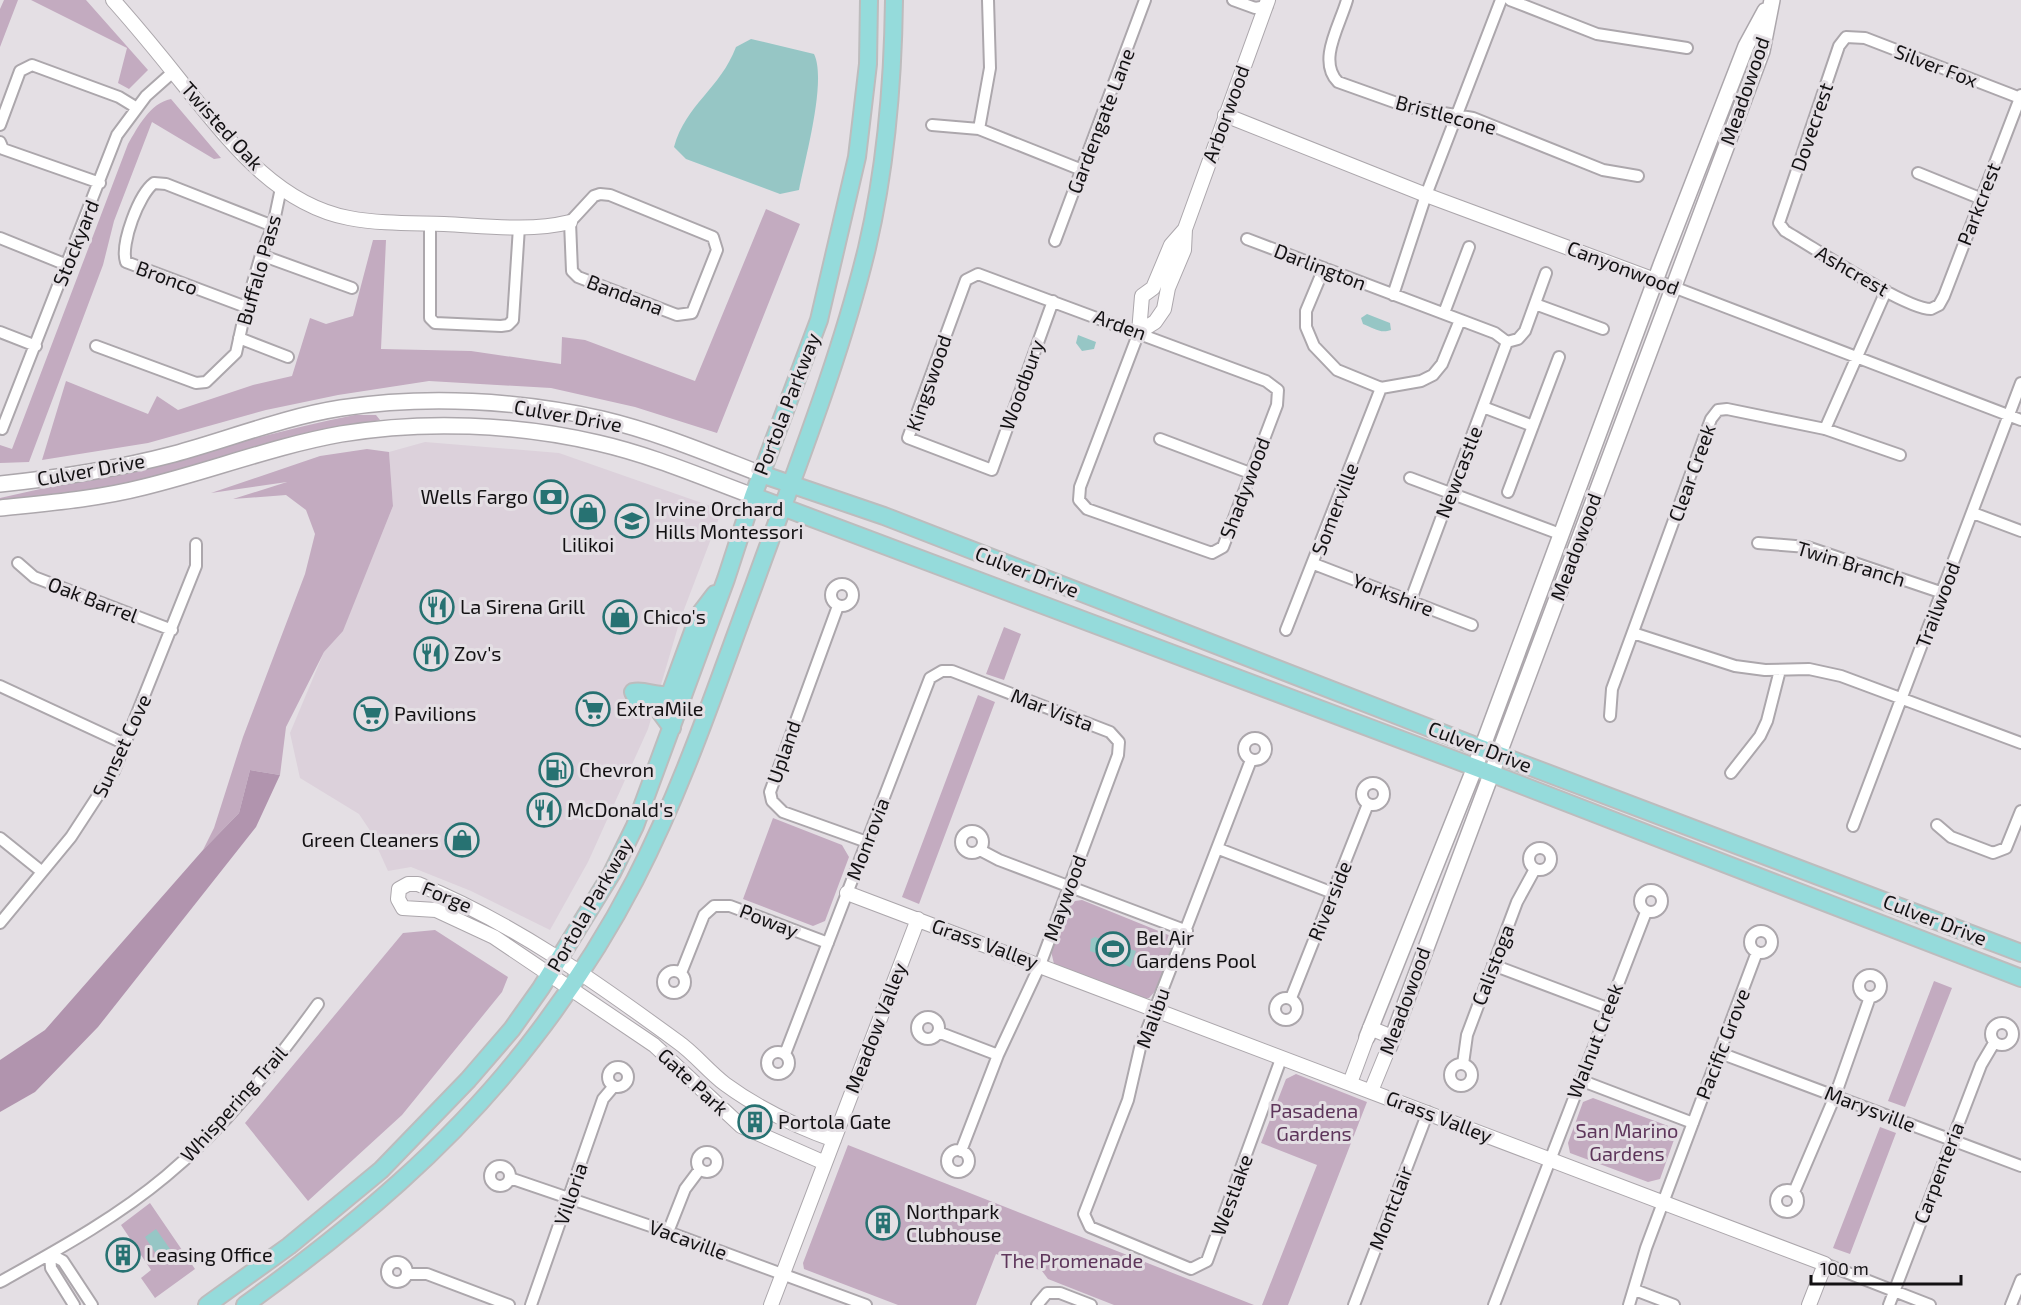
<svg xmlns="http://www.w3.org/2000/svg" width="2021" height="1305" viewBox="0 0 2021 1305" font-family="'Exo 2',sans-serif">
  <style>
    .built { fill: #dcd1db }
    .green { fill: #c3abc0 }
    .forest { fill: #b194ae }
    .water { fill: #96c6c5 }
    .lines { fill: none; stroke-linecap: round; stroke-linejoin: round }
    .minor-casing { stroke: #aca7ac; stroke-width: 14 }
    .tertiary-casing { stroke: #aca7ac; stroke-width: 16 }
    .secondary-casing { stroke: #aca7ac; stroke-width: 18 }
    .primary-casing { stroke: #bdbcbd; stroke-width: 20 }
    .minor { stroke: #fff; stroke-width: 10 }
    .tertiary { stroke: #fff; stroke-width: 14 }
    .secondary { stroke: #fff; stroke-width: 15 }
    .primary { stroke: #95dbdb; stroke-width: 16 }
    .labels { text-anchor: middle; stroke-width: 6; stroke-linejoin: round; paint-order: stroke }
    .street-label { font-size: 20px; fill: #131113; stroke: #e4dfe4 }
    .poi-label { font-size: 20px; fill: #131113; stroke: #e4dfe4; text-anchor: start }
    .park-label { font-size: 20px; fill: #5e365b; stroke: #e4dfe4 }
  </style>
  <rect width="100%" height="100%" fill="#e4dfe4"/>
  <path class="built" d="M 425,442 L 559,453 L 722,510 L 680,620 L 648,729 L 588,862 L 550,930 L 471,891 L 411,867 L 388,871 L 369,829 L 359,814 L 300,778 L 290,733 L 324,652 L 343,630 L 393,506 L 389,452 Z"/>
  <path class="green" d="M 4,0 L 18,0 L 0,47 L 0,9 Z
    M 31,0 L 86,0 L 148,70 L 129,89 L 118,83 L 127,48 Z
    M 171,99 L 221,158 L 214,159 L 152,122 L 114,221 L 103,265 L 29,462 L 0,463 L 0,445 L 12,449 L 128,144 C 138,127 150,103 171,99 Z
    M 766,209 L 800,224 L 717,433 L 635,407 L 551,388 L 429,381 L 338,395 L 266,410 L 148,443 L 42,460 L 66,381 L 148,414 L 157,396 L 178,410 L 253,385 L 292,376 L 310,318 L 326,324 L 353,316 L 373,240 L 386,240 L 381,349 L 471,351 L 561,364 L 562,337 L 585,340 L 695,381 Z
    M 355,415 L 376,415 L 380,420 L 123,485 L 45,497 L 0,500 L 0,498 C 77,481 155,464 231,444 C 273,434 313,423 355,415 Z
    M 367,449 L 389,452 L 393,506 L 343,631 L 324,652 L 286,727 L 280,775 L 250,770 L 239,813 L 203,850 L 214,828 L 243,737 L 305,574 L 315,534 L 306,510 L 286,495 L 233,499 L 287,482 L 211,493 L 320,456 Z
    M 1004,627 L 1021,634 L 1004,680 L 986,674 Z
    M 978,695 L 995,702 L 919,904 L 902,897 Z
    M 773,818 L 842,845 L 849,857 L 825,921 L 813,926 L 743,899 Z
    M 1082,900 L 1171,936 L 1172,945 L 1159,987 L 1149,998 L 1140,999 L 1054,964 L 1051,951 L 1068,908 L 1075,901 Z
    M 435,930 L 508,977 L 502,992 L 402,1115 L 308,1201 L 245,1123 L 403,933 Z
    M 1934,981 L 1952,988 L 1905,1107 L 1888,1101 Z
    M 1296,1074 L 1367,1102 L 1288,1305 L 1262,1305 L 1317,1165 L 1261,1143 L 1286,1079 Z
    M 1593,1098 L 1671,1127 L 1675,1137 L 1660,1179 L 1648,1182 L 1570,1153 L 1568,1143 L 1583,1102 Z
    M 1880,1127 L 1896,1133 L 1850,1254 L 1833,1248 Z
    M 848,1145 L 1254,1305 L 1114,1305 L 1048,1279 L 1042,1271 L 996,1254 L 976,1305 L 898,1305 L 804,1269 L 803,1263 Z
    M 150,1203 L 195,1269 L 155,1298 L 141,1278 L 151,1270 L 121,1225 Z"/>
  <path class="forest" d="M 250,770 L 280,775 L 256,827 L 98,1027 L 35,1092 L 0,1112 L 0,1060 L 45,1030 L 203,850 L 239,813 Z"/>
  <path class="water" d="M 751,39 L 814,54 C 827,80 805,159 799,190 L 780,194 L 686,159 L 674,147 C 686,104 720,89 736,47 Z
    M 1367,314 L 1390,323 L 1391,330 C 1380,334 1374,328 1363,324 L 1361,318 Z
    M 1078,335 L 1096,342 L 1094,349 L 1082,351 L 1076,343 Z
    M 1095,937 L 1118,946 L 1120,949 L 1121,946 L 1136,951 L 1130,967 L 1116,961 L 1117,957 L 1112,959 L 1090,951 L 1091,939 Z
    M 156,1229 L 170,1249 L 158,1257 L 145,1237 Z"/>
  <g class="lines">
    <defs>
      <path id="minor" d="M 1233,0 L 1255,8 L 1267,6
        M 1347,0 C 1340,25 1317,61 1338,82 L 1408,107 L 1473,118 L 1603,170 L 1638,176
        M 1510,0 L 1597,34 L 1687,48
        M 2021,95 L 2020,98 L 1944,296 L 1939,305 L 1931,309 C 1905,309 1813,247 1785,231 L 1779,223 L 1839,46 L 1846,37 L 1865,38 L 2010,94 L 2020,98 L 2021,98
        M 0,125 L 20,71 L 32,65 L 119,97 L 137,108
        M 932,125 L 979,129 L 1082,170
        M 979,129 L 990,68 L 988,0
        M 0,142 L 3,149 L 100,183
        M 1918,173 L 1982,199
        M 600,194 L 610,195 L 713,237 L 717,250 L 692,313 L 677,315 L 578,277 L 572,271 L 570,222 L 594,196 Z
        M 430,224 L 430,318 L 435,323 L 501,326 L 508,325 L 513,320 L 519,227
        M 0,238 L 67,265
        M 1247,239 L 1495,333 L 1507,342
        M 1055,241 L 1145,0
        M 261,255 L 352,288
        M 1324,268 L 1306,311 L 1306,327 L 1314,346 L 1337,370 L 1381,388 L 1421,381 L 1433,375 L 1442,364 L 1460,320
        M 1655,280 L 2021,420
        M 1393,295 L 1426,195 L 1501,0
        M 1053,301 L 992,470 L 908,438 L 966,280 L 978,274 L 1266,381 L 1278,390 L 1277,405 L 1223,547 L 1212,553 L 1087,509 L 1079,500 L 1080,487 L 1139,332
        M 1535,304 L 1603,329
        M 246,307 L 126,262 C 120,244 139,194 154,183 L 166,184 L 273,226
        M 1444,313 L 1469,247
        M 0,332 L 36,346
        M 239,338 L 288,357
        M 1507,342 L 1518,339 L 1525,331 L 1546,273
        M 96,346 L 196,383 L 206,382 L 236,353 L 246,307 L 261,255 L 273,226 L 281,188
        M 1483,407 L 1533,426
        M 0,428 L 2,429 L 117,135 L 146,96 L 173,72
        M 1825,429 L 1886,291
        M 1160,439 L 1250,473
        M 1410,478 L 1560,534
        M 1508,492 L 1559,357
        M 1973,513 L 2021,531
        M 1758,543 L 1807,547 L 1943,593
        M 18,563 L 34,577 L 172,630
        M 1314,564 L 1472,625
        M831 595a11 11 0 1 1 22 0a11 11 0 1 1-22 0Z
        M 1410,602 L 1507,342
        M 838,606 L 770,792 L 772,801 L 783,812 L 867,842
        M 1286,630 L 1381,388
        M 1633,633 L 1735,666 L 1765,670 L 1809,669 L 1841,676 L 2021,743
        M 0,686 L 125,744
        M 1610,716 L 1612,689 L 1711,419 L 1718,410 L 1727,409 L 1825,429 L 1900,455
        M1244 749a11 11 0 1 1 22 0a11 11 0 1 1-22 0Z
        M 1251,760 L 1140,1048 L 1128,1100 L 1084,1214 L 1090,1227 L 1191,1269 L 1207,1261 L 1281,1059
        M 1731,773 L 1760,736 L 1767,721 L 1780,670
        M1362 794a11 11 0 1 1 22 0a11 11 0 1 1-22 0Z
        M 1937,825 L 1951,837 L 1993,853 L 2006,848 L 2021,811
        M 1853,826 L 2021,383
        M961 842a11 11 0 1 1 22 0a11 11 0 1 1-22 0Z
        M 0,838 L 41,871
        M1529 859a11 11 0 1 1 22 0a11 11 0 1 1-22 0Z
        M 1219,849 L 1333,893
        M 980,850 L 999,860 L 1187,931
        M1640 901a11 11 0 1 1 22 0a11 11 0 1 1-22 0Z
        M 0,923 L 71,837 L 114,771 L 196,566 L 196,544
        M1750 942a11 11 0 1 1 22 0a11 11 0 1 1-22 0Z
        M 1493,965 L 1607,1008
        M663 982a11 11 0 1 1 22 0a11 11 0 1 1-22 0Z
        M 681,973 L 704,915 L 714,906 L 730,906 L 828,943
        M1859 986a11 11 0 1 1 22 0a11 11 0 1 1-22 0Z
        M1275 1009a11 11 0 1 1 22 0a11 11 0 1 1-22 0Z
        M 1291,998 L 1368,804
        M917 1028a11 11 0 1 1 22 0a11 11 0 1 1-22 0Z
        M1991 1034a11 11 0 1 1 22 0a11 11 0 1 1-22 0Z
        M 938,1032 L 998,1055
        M767 1063a11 11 0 1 1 22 0a11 11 0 1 1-22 0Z
        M 1720,1053 L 2021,1166
        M 785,1054 L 930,678 L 942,671 L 952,671 L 1110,732 L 1119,742 L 1118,755 L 1040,965 L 998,1055 L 961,1151
        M1450 1075a11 11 0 1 1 22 0a11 11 0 1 1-22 0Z
        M 1463,1064 L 1467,1035 L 1517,902 L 1535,869
        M608 1077a10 10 0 1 1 20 0a10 10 0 1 1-20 0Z
        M 1580,1080 L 1693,1123
        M947 1161a11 11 0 1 1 22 0a11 11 0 1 1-22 0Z
        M697 1162a10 10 0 1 1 20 0a10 10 0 1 1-20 0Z
        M490 1176a10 10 0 1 1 20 0a10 10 0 1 1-20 0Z
        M 510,1178 L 668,1232 L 866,1305
        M1776 1201a11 11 0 1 1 22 0a11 11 0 1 1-22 0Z
        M 1794,1192 L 1835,1096 L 1870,997
        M 668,1232 L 685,1189 L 700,1169
        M 50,1254 L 63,1261 L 92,1305
        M 50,1254 L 51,1268 L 74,1305
        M387 1272a10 10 0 1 1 20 0a10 10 0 1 1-20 0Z
        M 1825,1264 L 1930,1305
        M 407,1274 L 427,1274 L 509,1305
        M 0,1282 C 57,1250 116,1218 166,1176 C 225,1127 273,1066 318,1004
        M 1635,1290 L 1674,1305
        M 531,1305 L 603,1099 L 614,1086
        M 1037,1305 L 1047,1293 L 1060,1293 L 1091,1305
        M 1354,1305 L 1428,1112
        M 1494,1305 L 1646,912
        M 1629,1305 L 1646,1248 L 1757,952
        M 1889,1305 L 1981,1065 L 1994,1043
        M 2011,1305 L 2021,1280"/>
      <path id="tertiary" d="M 113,0 C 137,27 160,55 183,84 C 227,138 275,204 349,218 C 380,224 412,223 444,224 C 486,226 529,232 570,222
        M 1225,115 L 1426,195 L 1655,280
        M 1139,332 L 1155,322 L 1164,309 L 1168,288 L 1184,250 L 1185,229 L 1268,0
        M 1139,332 L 1142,296 L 1153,288 L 1171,245 L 1185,229
        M 847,893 L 1825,1264 L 1809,1305
        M 1370,1028 L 1392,1037
        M 1350,1083 L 1367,1037
        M 1371,1091 L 1389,1047
        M 825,1163 L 741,1126 L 654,1045 L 494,937 L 436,910 L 403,908 L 398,899 L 399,889 L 408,884 L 418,884 C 512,922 596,982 678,1042 C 695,1054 708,1071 725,1084 C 759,1109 795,1126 834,1140
        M 771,1305 L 918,919"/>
      <path id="secondary" d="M 0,484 C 59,478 117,469 174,454 C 229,439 284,417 341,408 C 426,395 518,400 602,419 C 657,432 709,454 761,474
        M 0,508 C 48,503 97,499 144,487 C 210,471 274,446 341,434 C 424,420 516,424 598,443 C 651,455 702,477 753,496
        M 1367,1037 L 1475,767 L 1661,265 L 1746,46 L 1765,11
        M 1389,1047 L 1762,51 L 1772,0"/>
      <path id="primary" d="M 761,474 L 884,516 L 1481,748 L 2021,953
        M 753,496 L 1490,773 L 2021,978
        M 672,728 L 658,709 L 637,700 L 633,692 C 646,689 656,698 670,694 L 699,615 L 715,594
        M 207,1305 L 289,1246 L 381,1170 L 468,1080 L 512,1029 L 541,988 L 612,873 L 635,826 L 726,579 L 753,496 L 819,320 L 857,157 L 868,64 L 869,0
        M 245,1305 C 352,1228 453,1144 533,1039 C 571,990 607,934 635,880 C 684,785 717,684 754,585 C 794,474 839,363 867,248 C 886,167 893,83 894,0"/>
    </defs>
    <use href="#minor" class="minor-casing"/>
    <use href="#tertiary" class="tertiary-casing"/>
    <use href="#secondary" class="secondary-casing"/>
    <use href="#primary" class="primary-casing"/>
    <use href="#minor" class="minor"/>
    <use href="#tertiary" class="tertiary"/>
    <use href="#secondary" class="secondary"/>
    <use href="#primary" class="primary"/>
  </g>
  <defs>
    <symbol id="bank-ring" viewBox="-11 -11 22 22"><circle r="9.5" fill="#e4dfe4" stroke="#277272" stroke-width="1.5"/><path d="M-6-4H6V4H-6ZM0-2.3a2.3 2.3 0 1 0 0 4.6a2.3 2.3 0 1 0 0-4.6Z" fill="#277272"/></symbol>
    <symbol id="shop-ring" viewBox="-11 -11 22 22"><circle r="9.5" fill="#e4dfe4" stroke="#277272" stroke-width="1.5"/><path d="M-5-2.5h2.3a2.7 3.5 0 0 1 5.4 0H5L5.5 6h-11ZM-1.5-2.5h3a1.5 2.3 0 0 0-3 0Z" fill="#277272"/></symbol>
    <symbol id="school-ring" viewBox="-11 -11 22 22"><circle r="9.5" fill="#e4dfe4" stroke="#277272" stroke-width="1.5"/><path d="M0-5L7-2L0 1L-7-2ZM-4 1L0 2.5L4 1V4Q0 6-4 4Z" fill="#277272"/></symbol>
    <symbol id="restaurant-ring" viewBox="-11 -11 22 22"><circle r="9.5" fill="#e4dfe4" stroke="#277272" stroke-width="1.5"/><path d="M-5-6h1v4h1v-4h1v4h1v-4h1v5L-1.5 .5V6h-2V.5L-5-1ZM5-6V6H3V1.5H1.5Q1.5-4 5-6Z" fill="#277272"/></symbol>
    <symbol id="supermarket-ring" viewBox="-11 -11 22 22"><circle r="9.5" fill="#e4dfe4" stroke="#277272" stroke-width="1.5"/><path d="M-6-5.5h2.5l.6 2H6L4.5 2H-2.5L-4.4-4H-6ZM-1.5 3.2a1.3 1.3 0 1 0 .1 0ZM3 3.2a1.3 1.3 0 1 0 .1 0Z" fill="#277272"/></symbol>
    <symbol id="fuel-ring" viewBox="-11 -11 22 22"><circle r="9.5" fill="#e4dfe4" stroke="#277272" stroke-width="1.5"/><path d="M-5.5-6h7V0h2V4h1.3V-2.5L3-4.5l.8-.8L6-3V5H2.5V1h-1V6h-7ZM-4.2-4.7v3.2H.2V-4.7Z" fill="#277272"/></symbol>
    <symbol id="stadium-ring" viewBox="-11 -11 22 22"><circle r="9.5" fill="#e4dfe4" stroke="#277272" stroke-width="1.5"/><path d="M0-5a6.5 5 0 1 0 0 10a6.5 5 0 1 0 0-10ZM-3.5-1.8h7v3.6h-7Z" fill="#277272"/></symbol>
    <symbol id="building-ring" viewBox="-11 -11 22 22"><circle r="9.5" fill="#e4dfe4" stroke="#277272" stroke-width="1.5"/><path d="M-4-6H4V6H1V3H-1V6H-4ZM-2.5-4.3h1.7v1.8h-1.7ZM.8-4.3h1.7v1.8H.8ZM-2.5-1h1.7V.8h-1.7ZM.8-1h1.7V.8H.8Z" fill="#277272"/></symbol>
  </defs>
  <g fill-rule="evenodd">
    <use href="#bank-ring" x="532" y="478" width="38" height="38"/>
    <use href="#shop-ring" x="569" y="493" width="38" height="38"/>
    <use href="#school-ring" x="613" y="502" width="38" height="38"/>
    <use href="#restaurant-ring" x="418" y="588" width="38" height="38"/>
    <use href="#shop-ring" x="601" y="598" width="38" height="38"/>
    <use href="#restaurant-ring" x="412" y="635" width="38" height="38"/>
    <use href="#supermarket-ring" x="574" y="690" width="38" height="38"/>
    <use href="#supermarket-ring" x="352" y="695" width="38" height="38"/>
    <use href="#fuel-ring" x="537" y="751" width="38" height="38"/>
    <use href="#restaurant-ring" x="525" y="791" width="38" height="38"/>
    <use href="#shop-ring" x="443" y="821" width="38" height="38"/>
    <use href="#stadium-ring" x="1094" y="930" width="38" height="38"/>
    <use href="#building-ring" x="736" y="1103" width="38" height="38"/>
    <use href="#building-ring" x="864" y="1204" width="38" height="38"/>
    <use href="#building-ring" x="104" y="1236" width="38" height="38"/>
  </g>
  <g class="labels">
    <g class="street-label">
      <text transform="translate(1936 66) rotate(21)" y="7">Silver Fox</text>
      <text transform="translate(1745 91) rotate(-71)" y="7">Meadowood</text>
      <text transform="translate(1226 114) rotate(-70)" y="7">Arborwood</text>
      <text transform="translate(1446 115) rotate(15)" y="7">Bristlecone</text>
      <text transform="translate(1101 121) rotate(-69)" y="7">Gardengate Lane</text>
      <text transform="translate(222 126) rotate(48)" y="7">Twisted Oak</text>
      <text transform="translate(1812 127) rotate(-71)" y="7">Dovecrest</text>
      <text transform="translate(1979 204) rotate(-69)" y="7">Parkcrest</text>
      <text transform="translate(76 243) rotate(-68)" y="7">Stockyard</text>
      <text transform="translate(1320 267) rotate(21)" y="7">Darlington</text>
      <text transform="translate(1623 268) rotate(21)" y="7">Canyonwood</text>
      <text transform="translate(259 270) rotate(-74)" y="7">Buffalo Pass</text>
      <text transform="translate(1852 271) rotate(30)" y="7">Ashcrest</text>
      <text transform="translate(167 278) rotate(20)" y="7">Bronco</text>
      <text transform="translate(625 295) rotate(21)" y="7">Bandana</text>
      <text transform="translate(1120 325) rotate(20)" y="7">Arden</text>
      <text transform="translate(929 383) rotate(-71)" y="7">Kingswood</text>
      <text transform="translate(1022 385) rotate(-70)" y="7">Woodbury</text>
      <text transform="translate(787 404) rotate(-69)" y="7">Portola Parkway</text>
      <text transform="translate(568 416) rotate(10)" y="7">Culver Drive</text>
      <text transform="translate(91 470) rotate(-10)" y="7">Culver Drive</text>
      <text transform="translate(1459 472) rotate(-69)" y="7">Newcastle</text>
      <text transform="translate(1692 473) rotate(-70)" y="7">Clear Creek</text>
      <text transform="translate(1245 488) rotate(-69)" y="7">Shadywood</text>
      <text transform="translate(1335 509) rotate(-69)" y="7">Somerville</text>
      <text transform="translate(1576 547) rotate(-70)" y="7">Meadowood</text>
      <text transform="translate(1851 564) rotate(17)" y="7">Twin Branch</text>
      <text transform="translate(1027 572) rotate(21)" y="7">Culver Drive</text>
      <text transform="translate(1393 595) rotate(21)" y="7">Yorkshire</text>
      <text transform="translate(93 600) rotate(21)" y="7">Oak Barrel</text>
      <text transform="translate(1938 605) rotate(-69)" y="7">Trailwood</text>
      <text transform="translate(1052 710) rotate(21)" y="7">Mar Vista</text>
      <text transform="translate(122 746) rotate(-65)" y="7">Sunset Cove</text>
      <text transform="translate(1480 747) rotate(21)" y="7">Culver Drive</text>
      <text transform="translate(784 752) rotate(-71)" y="7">Upland</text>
      <text transform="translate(868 839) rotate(-69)" y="7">Monrovia</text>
      <text transform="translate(447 897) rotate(22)" y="7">Forge</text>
      <text transform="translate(1065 898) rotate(-70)" y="7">Maywood</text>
      <text transform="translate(1330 901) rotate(-68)" y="7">Riverside</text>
      <text transform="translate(590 905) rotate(-60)" y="7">Portola Parkway</text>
      <text transform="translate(1935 920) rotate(21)" y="7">Culver Drive</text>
      <text transform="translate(769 921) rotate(21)" y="7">Poway</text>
      <text transform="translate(985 944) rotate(20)" y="7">Grass Valley</text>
      <text transform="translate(1493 965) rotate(-69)" y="7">Calistoga</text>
      <text transform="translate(1405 1001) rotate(-70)" y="7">Meadowood</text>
      <text transform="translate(1153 1018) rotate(-70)" y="7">Malibu</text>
      <text transform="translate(876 1028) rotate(-69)" y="7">Meadow Valley</text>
      <text transform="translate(1595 1041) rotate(-69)" y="7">Walnut Creek</text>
      <text transform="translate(1723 1044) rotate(-69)" y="7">Pacific Grove</text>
      <text transform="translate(693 1082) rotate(43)" y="7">Gate Park</text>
      <text transform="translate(234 1104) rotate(-48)" y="7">Whispering Trail</text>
      <text transform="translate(1870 1109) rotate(21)" y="7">Marysville</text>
      <text transform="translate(1439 1117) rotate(21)" y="7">Grass Valley</text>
      <text transform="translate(1939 1173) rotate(-69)" y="7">Carpenteria</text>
      <text transform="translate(571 1194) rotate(-71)" y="7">Villoria</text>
      <text transform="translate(1232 1195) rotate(-70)" y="7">Westlake</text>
      <text transform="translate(1391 1208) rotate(-69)" y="7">Montclair</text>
      <text transform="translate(688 1240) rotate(20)" y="7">Vacaville</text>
    </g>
    <g class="poi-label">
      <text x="528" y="504" text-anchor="end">Wells Fargo</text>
      <text x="655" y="516">Irvine Orchard<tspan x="655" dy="23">Hills Montessori</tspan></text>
      <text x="588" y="552" text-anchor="middle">Lilikoi</text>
      <text x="460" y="614">La Sirena Grill</text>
      <text x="643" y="624">Chico's</text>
      <text x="454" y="661">Zov's</text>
      <text x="616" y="716">ExtraMile</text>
      <text x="394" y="721">Pavilions</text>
      <text x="579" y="777">Chevron</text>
      <text x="567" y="817">McDonald's</text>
      <text x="439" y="847" text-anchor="end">Green Cleaners</text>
      <text x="1136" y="945">Bel Air<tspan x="1136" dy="23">Gardens Pool</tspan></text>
      <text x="778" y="1129">Portola Gate</text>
      <text x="906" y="1219">Northpark<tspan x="906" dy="23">Clubhouse</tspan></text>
      <text x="146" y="1262">Leasing Office</text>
    </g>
    <g class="park-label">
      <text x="1314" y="1118">Pasadena<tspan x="1314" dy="23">Gardens</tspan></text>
      <text x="1627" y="1138">San Marino<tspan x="1627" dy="23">Gardens</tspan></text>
      <text x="1072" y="1268">The Promenade</text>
    </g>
  </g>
  <path d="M1811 1275v9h150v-9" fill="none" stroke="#131113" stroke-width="3"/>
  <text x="1820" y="1275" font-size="18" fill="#131113" stroke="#e4dfe4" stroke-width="4.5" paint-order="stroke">100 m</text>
</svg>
